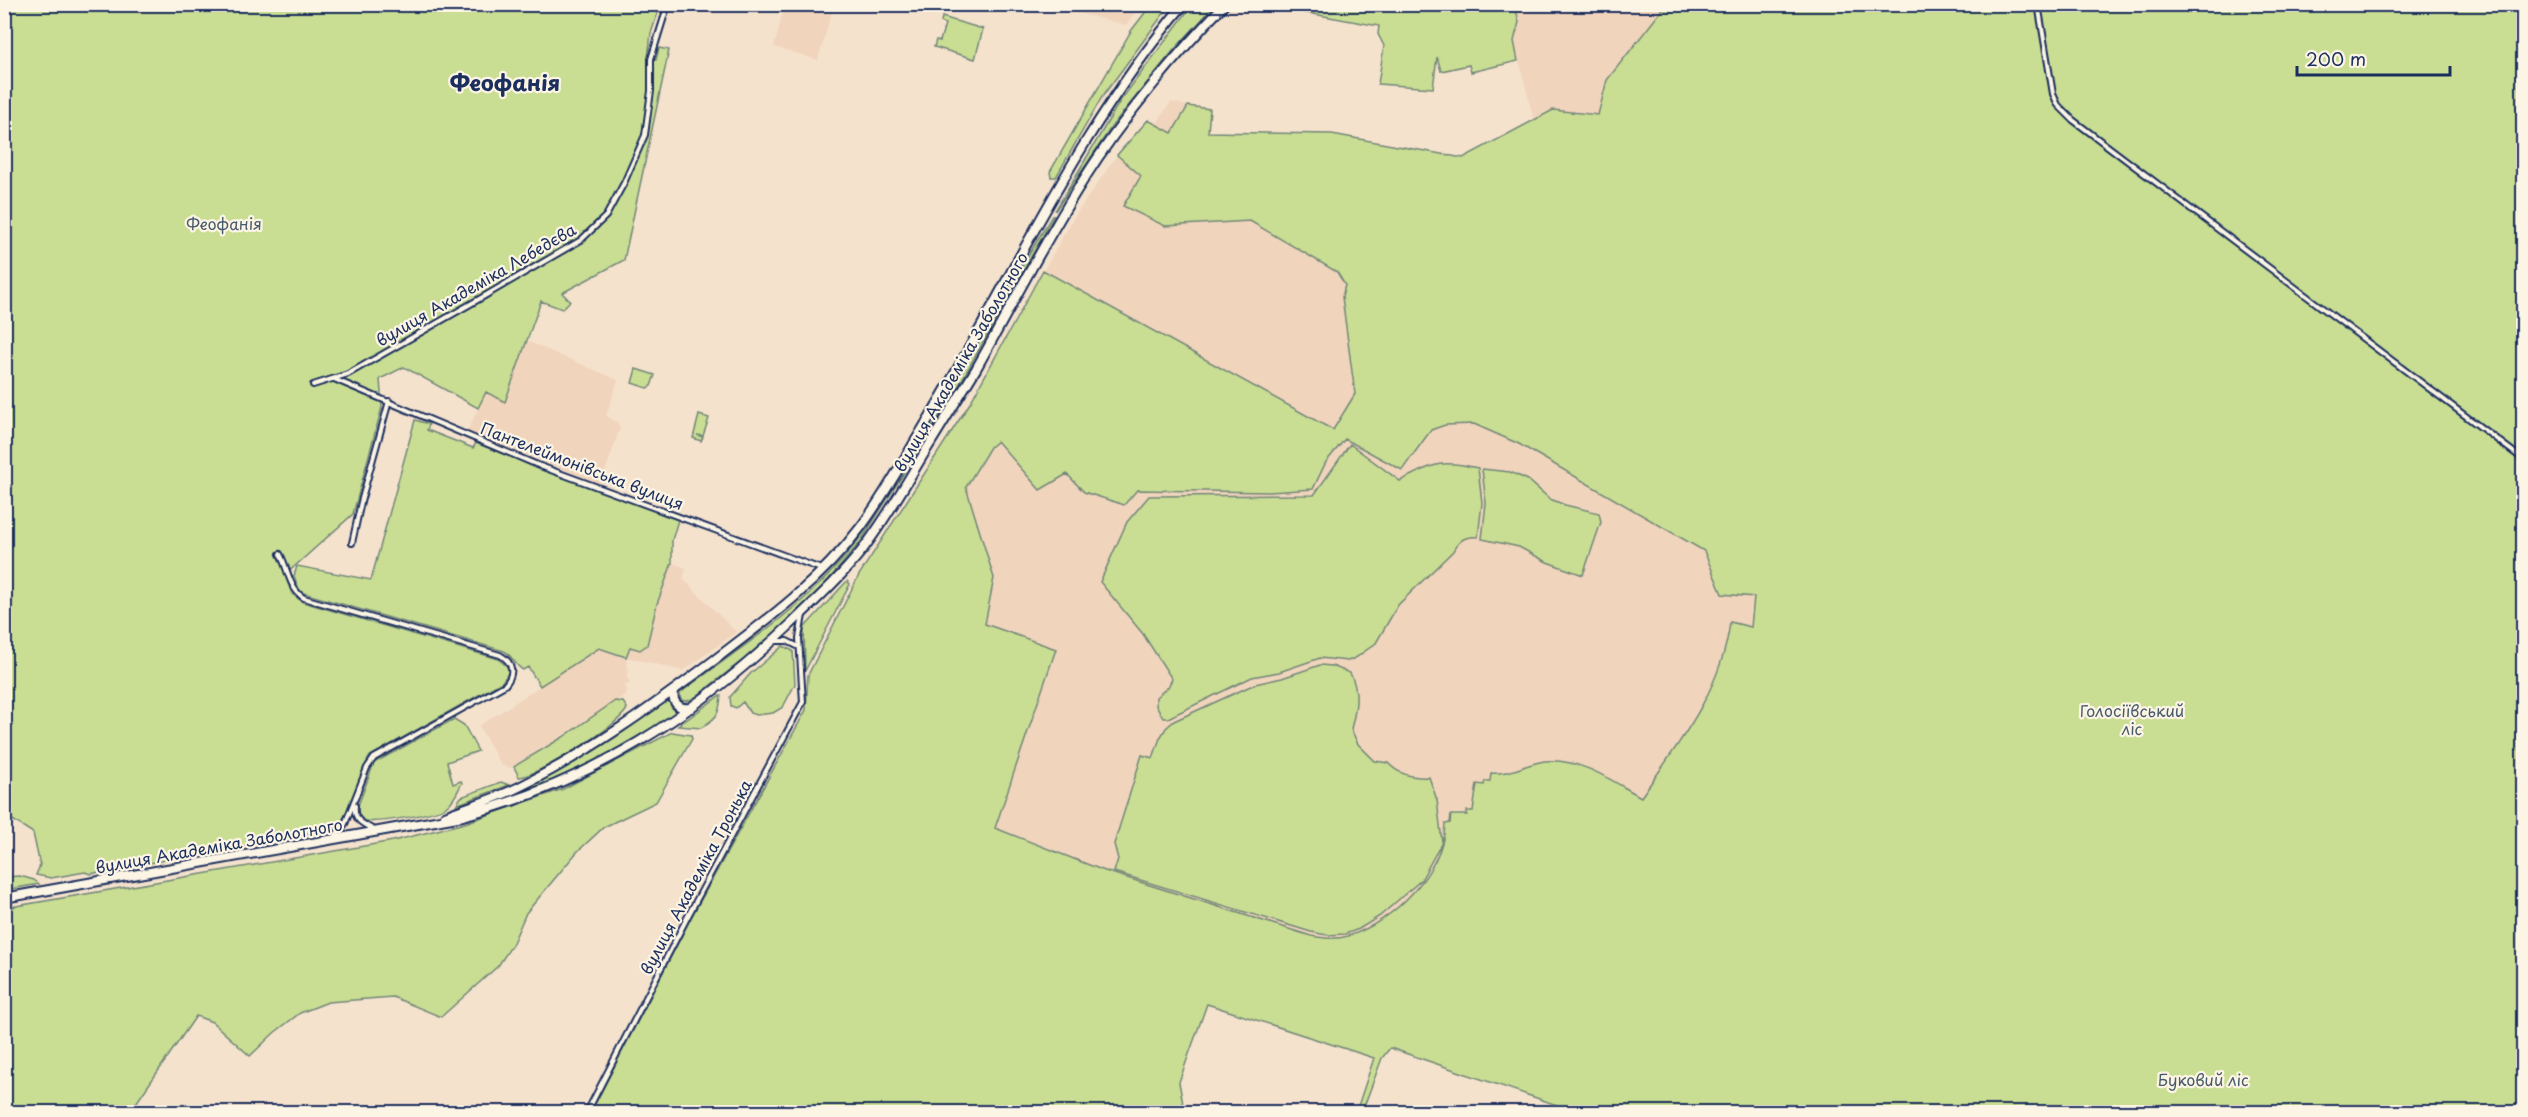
<svg xmlns="http://www.w3.org/2000/svg" width="2528" height="1117" viewBox="0 0 2528 1117" font-family="'Playpen Sans',sans-serif">
  <style>
    .built { fill: #f0d4bc }
    .green { fill: #c9de93; stroke: #728678; stroke-width: 1.5; fill-rule: evenodd }
    .lines { fill: none; stroke-linecap: round; stroke-linejoin: round }
    .street-casing { stroke: #1b2f5e; stroke-width: 8 }
    .highway-casing { stroke: #1b2f5e; stroke-width: 12 }
    .street { stroke: #fcf5e5; stroke-width: 4 }
    .highway { stroke: #fcf5e5; stroke-width: 8 }
    .labels { text-anchor: middle; stroke-width: 4.5; stroke-linejoin: round; paint-order: stroke }
    .park-label { font-size: 16px; fill: #465b6b; stroke: #fcf5e5 }
    .street-label { font-size: 16px; fill: #1b2f5e; stroke: #fcf5e5 }
    .district-label { font-size: 22px; font-weight: bold; fill: #1b2f5e; stroke: #fcf5e5 }
  </style>
  <rect width="100%" height="100%" fill="#f5e2cd"/>
  <filter id="ink" filterUnits="userSpaceOnUse"><feTurbulence type="fractalNoise" baseFrequency=".0167" numOctaves="2"/><feDisplacementMap in="SourceGraphic" scale="12" xChannelSelector="R" yChannelSelector="G"/><feConvolveMatrix kernelMatrix="1 2 1 2 8 2 1 2 1" color-interpolation-filters="sRGB"/></filter>
  <g filter="url(#ink)">
    <path class="built" d="M 785,5 L 834,5 L 818,60 L 774,47 Z
      M 1046,5 L 1141,5 L 1126,25 Z
      M 1515,5 L 1666,5 L 1607,80 L 1598,115 L 1553,110 L 1534,120 L 1514,41 L 1519,22 Z
      M 1171,102 L 1188,106 L 1172,133 L 1156,124 Z
      M 1117,155 L 1142,176 L 1123,206 L 1165,226 L 1250,221 L 1337,272 L 1345,284 L 1342,297 L 1355,394 L 1333,431 L 1044,270 L 1074,217 Z
      M 527,341 L 618,380 L 606,416 L 617,422 L 620,428 L 601,484 L 467,432 L 486,392 L 505,401 Z
      M 1474,424 L 1519,444 L 1704,551 L 1722,593 L 1754,597 L 1751,627 L 1730,622 L 1728,640 L 1711,688 L 1693,723 L 1641,797 L 1584,766 L 1545,761 L 1504,774 L 1491,773 L 1490,782 L 1484,785 L 1477,785 L 1473,811 L 1467,815 L 1454,813 L 1450,823 L 1445,824 L 1444,841 L 1437,858 L 1423,881 L 1413,893 L 1382,919 L 1362,931 L 1346,937 L 1329,939 L 1311,936 L 1102,870 L 994,828 L 1056,649 L 985,624 L 994,578 L 966,487 L 990,447 L 998,441 L 1040,489 L 1066,474 L 1084,492 L 1136,490 L 1270,492 L 1313,489 L 1326,462 L 1345,439 L 1402,470 L 1431,430 L 1445,425 Z
      M 672,563 L 686,568 L 683,579 L 736,632 L 683,671 L 626,657 L 629,672 L 626,675 L 630,683 L 625,686 L 628,693 L 514,767 L 510,768 L 501,765 L 479,726 L 599,648 L 626,657 L 629,646 L 647,645 L 657,604 Z"/>
    <path class="green" d="M 656,4 L 660,7 L 651,33 L 648,59 L 656,60 L 659,48 L 669,50 L 624,260 L 562,293 L 570,301 L 562,309 L 541,301 L 505,402 L 486,392 L 478,408 L 404,367 L 380,379 L 382,407 L 353,514 L 285,575 L 292,594 L 303,602 L 498,659 L 508,667 L 509,672 L 502,682 L 370,756 C 358,775 351,819 333,829 L 90,874 L 85,872 L 51,878 L 36,875 L 40,865 L 33,833 L 5,815 L 4,5 Z
      M 1193,4 L 1215,5 L 1173,51 L 1112,126 L 1055,211 L 1120,101 Z
      M 1151,5 L 1170,5 L 1102,97 L 1056,177 L 1051,177 L 1050,172 L 1131,31 Z
      M 1286,5 L 1515,5 L 1519,22 L 1514,41 L 1518,61 L 1471,72 L 1469,65 L 1441,71 L 1437,57 L 1433,88 L 1378,84 L 1384,46 L 1378,34 L 1379,26 L 1286,9 Z
      M 1666,5 L 2523,5 L 2523,1112 L 1557,1112 L 1557,1105 L 1390,1048 L 1382,1058 L 1362,1112 L 1356,1112 L 1374,1058 L 1207,1004 L 1179,1082 L 1183,1104 L 1176,1112 L 591,1112 L 692,916 L 806,710 L 808,675 L 859,575 L 970,403 L 1043,270 L 1333,430 L 1355,394 L 1342,297 L 1345,285 L 1337,272 L 1250,221 L 1165,226 L 1123,206 L 1141,176 L 1117,155 L 1148,120 L 1172,133 L 1188,106 L 1210,109 L 1208,132 L 1332,134 L 1463,158 L 1553,110 L 1598,115 L 1607,80 ZM 1474,424 L 1519,444 L 1704,551 L 1722,594 L 1754,597 L 1751,627 L 1730,622 C 1722,690 1679,743 1641,797 C 1612,781 1581,758 1545,761 C 1526,763 1512,775 1491,773 L 1490,781 L 1485,781 L 1484,785 L 1477,784 L 1473,811 L 1467,811 L 1467,815 L 1451,815 L 1450,823 L 1445,824 C 1444,871 1392,923 1348,936 C 1335,940 1323,938 1311,936 L 1102,870 L 995,828 L 1056,649 L 985,624 L 994,578 L 966,487 L 990,447 L 997,441 L 1040,490 L 1067,474 L 1084,492 L 1124,505 L 1137,490 L 1270,492 L 1313,489 L 1326,462 L 1345,439 L 1402,470 L 1431,430 L 1445,425 Z
      M 942,17 L 983,29 L 975,59 L 934,47 L 936,40 L 940,41 L 945,24 L 941,22 Z
      M 1052,216 L 1054,216 L 959,385 L 861,541 L 826,583 L 791,618 L 744,659 L 694,698 L 687,701 L 681,700 L 680,693 C 731,654 789,618 832,571 C 869,532 895,486 922,440 C 966,366 1007,290 1052,216 Z
      M 636,369 L 655,375 L 651,386 L 647,388 L 632,383 Z
      M 699,415 L 709,418 L 703,436 L 697,435 L 703,437 L 701,441 L 693,438 Z
      M 415,420 L 429,424 L 427,430 L 473,448 L 476,443 L 678,520 L 672,540 L 672,563 L 657,604 L 647,645 L 640,650 L 630,647 L 626,657 L 599,648 L 540,686 L 528,667 L 523,670 C 515,666 513,656 504,651 L 300,592 L 294,576 L 297,566 L 371,580 Z
      M 1350,444 L 1400,481 C 1434,464 1439,459 1478,468 L 1482,503 L 1478,537 C 1465,536 1459,540 1453,551 L 1398,605 L 1376,643 L 1357,657 L 1348,661 L 1320,658 L 1279,672 L 1252,677 L 1168,718 L 1163,718 L 1156,706 L 1156,697 L 1168,687 L 1172,679 L 1143,634 L 1100,582 L 1127,522 L 1149,496 L 1314,495 Z
      M 1482,469 L 1510,472 L 1528,480 L 1550,499 L 1565,505 L 1599,513 L 1601,522 L 1583,575 L 1547,562 L 1519,547 L 1482,539 L 1486,503 Z
      M 847,581 L 850,584 L 805,671 L 804,628 Z
      M 783,646 L 793,651 L 795,684 L 783,707 L 773,713 L 757,715 L 750,713 L 743,702 L 736,708 L 731,706 L 730,697 L 751,673 Z
      M 1320,665 L 1332,666 L 1350,673 C 1360,692 1356,709 1351,729 L 1358,744 L 1375,761 L 1388,763 C 1399,775 1413,778 1429,777 L 1437,800 L 1442,842 L 1421,880 L 1380,916 L 1359,929 L 1345,934 L 1327,935 L 1311,932 L 1114,872 L 1118,859 L 1114,844 L 1142,755 L 1153,758 L 1160,738 L 1166,728 L 1174,721 L 1255,684 L 1282,678 Z
      M 719,696 L 721,696 C 719,716 717,717 701,728 L 678,726 Z
      M 668,700 L 672,708 L 679,714 C 618,750 555,787 486,805 L 568,765 Z
      M 615,701 L 623,702 L 627,708 C 624,723 534,778 519,777 L 514,767 L 518,764 L 563,737 Z
      M 454,719 L 464,725 L 478,751 L 447,762 L 453,784 L 461,781 L 462,783 C 458,790 454,801 447,806 C 437,814 372,825 361,820 L 356,811 L 374,763 Z
      M 672,732 L 691,735 L 692,739 L 656,802 L 604,827 L 577,852 L 526,913 L 512,945 L 498,966 L 441,1017 L 393,997 L 328,1002 L 300,1013 L 274,1033 L 250,1056 L 212,1022 L 196,1016 L 130,1112 L 5,1112 L 5,908 L 393,841 L 465,823 L 563,789 Z
      M 501,782 L 509,785 L 456,805 L 461,797 Z
      M 20,876 L 34,880 L 39,884 L 5,890 L 5,877 Z"/>
    <g class="lines">
      <defs>
        <path id="street" d="M 2038,4 L 2053,94 L 2058,105 L 2073,120 L 2524,460
          M 334,379 L 540,466 L 824,570
          M 313,385 L 348,374 L 488,294 L 581,240 L 606,216 L 624,183 L 645,135 L 651,91 L 651,59 L 668,4
          M 352,543 L 361,502 L 389,401
          M 280,554 C 288,568 289,589 304,598 L 500,655 C 513,662 515,674 505,685 L 374,758 L 367,768 L 345,824 L 334,837
          M 775,641 L 787,641 L 799,647
          M 355,806 C 353,820 363,824 374,830
          M 587,1112 L 689,914 L 803,702 L 799,638 L 803,615"/>
        <path id="highway" d="M 674,690 C 671,702 679,710 691,708
          M 445,816 C 470,806 495,799 519,787 C 588,753 652,707 713,661 C 766,621 819,582 860,528 C 882,499 901,465 920,433 C 1007,291 1075,132 1184,4
          M 4,898 L 463,816 C 592,782 695,715 791,624 C 816,600 842,576 863,549 C 886,519 905,485 925,452 C 942,424 959,397 976,369 C 1012,305 1045,240 1084,179 C 1121,120 1176,54 1225,4"/>
      </defs>
      <use href="#street" class="street-casing"/>
      <use href="#highway" class="highway-casing"/>
      <use href="#street" class="street"/>
      <use href="#highway" class="highway"/>
    </g>
  </g>
  <g class="labels">
    <g class="park-label">
      <text x="224" y="230">Феофанія</text>
      <text x="2132" y="717">Голосіївський<tspan x="2132" dy="18">ліс</tspan></text>
      <text x="2203" y="1086">Буковий ліс</text>
    </g>
    <g class="street-label">
      <text transform="translate(476 285) rotate(-30)" y="6">вулиця Академіка Лебедєва</text>
      <text transform="translate(961 362) rotate(-60)" y="6">вулиця Академіка Заболотного</text>
      <text transform="translate(582 466) rotate(21)" y="6">Пантелеймонівська вулиця</text>
      <text transform="translate(219 846) rotate(-10)" y="6">вулиця Академіка Заболотного</text>
      <text transform="translate(696 877) rotate(-62)" y="6">вулиця Академіка Тронька</text>
    </g>
    <g class="district-label">
      <text x="505" y="91">Феофанія</text>
    </g>
  </g>
  <rect width="2528" height="1117" fill="none" stroke="#fcf5e5" stroke-width="24"/>
  <rect x="12" y="12" width="2504" height="1093" fill="none" stroke="#1b2f5e" stroke-width="2" filter="url(#ink)"/>
  <path d="M2297 66v9h153v-9" fill="none" stroke="#1b2f5e" stroke-width="3"/>
  <text x="2306" y="66" font-size="18" fill="#1b2f5e" stroke="#fcf5e5" stroke-width="4.5" paint-order="stroke">200 m</text>
</svg>
